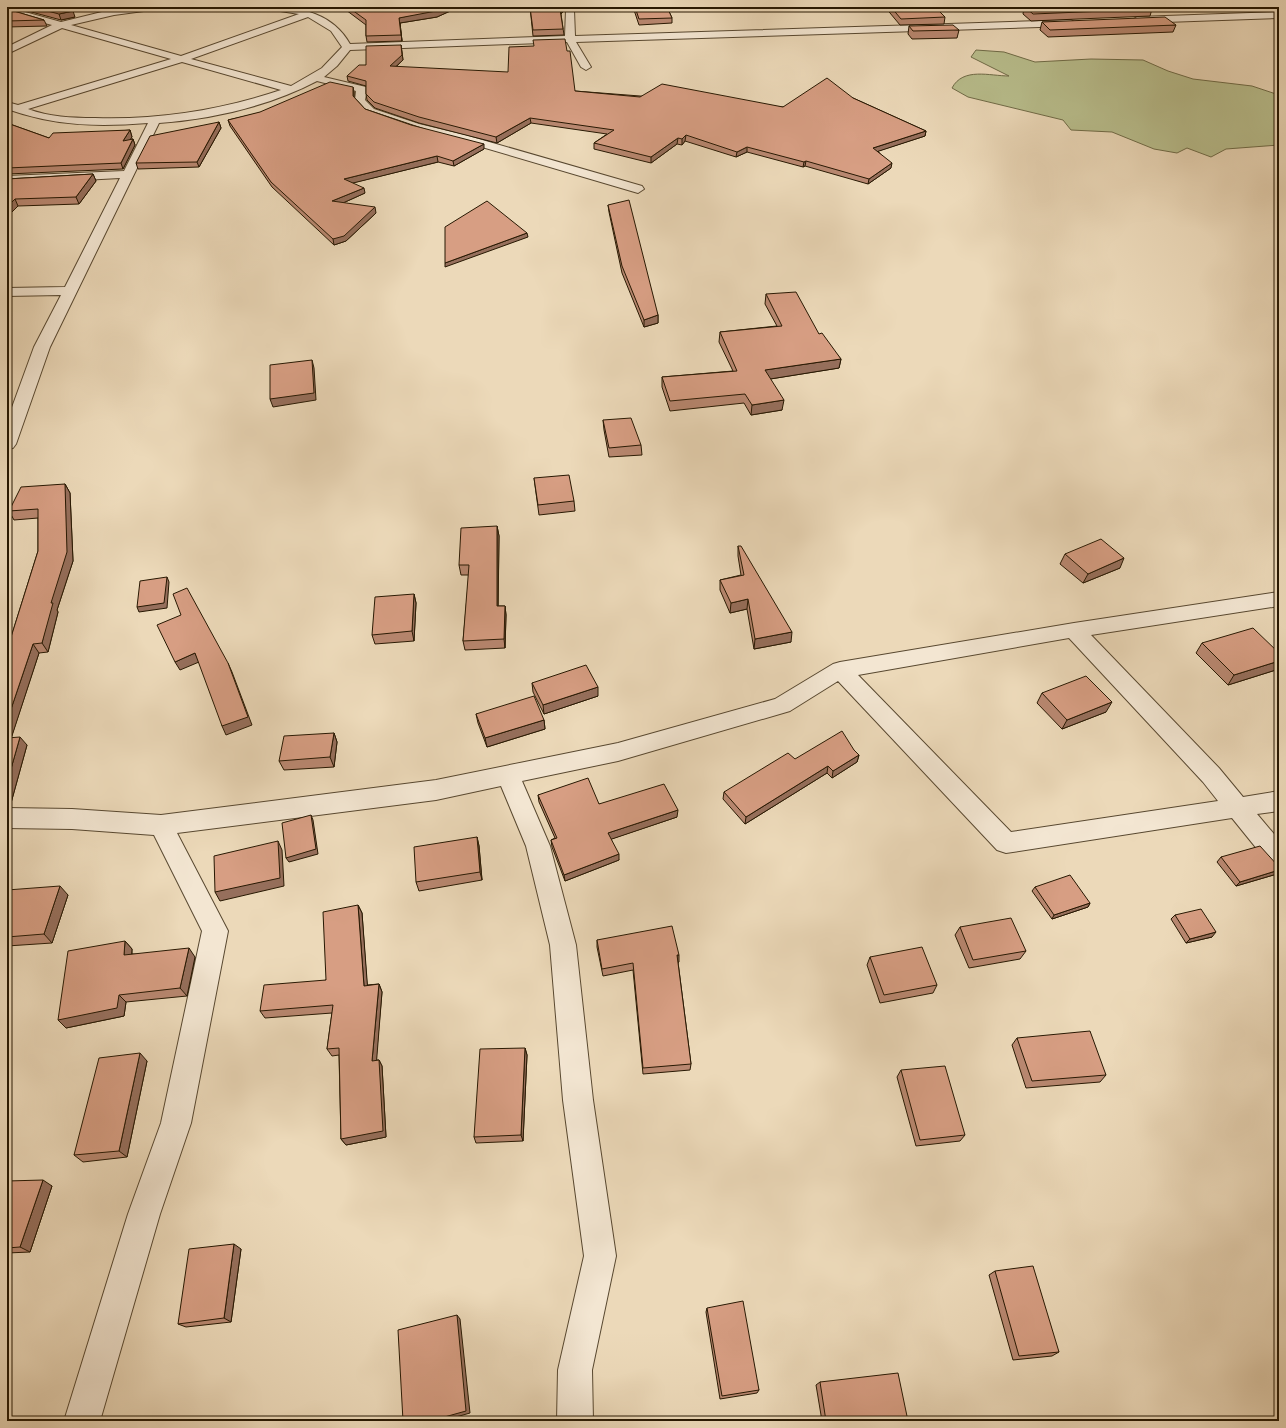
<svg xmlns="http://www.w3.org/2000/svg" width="1286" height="1428" viewBox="0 0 1286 1428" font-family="'Libre Caslon Text',serif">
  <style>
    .green { fill: #b9bf8e; stroke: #706c48 }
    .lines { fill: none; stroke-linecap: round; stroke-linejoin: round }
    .minor-casing { stroke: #584830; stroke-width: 2 }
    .minor { fill: #f3e6d2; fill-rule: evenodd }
    .wall { fill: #b98871; stroke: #271802 }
    .shaded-wall { fill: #966f5c; stroke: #271802 }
    .building { fill: #d79e83; stroke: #271802 }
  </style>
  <rect width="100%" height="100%" fill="#ecd9b9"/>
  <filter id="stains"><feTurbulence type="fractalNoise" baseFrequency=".005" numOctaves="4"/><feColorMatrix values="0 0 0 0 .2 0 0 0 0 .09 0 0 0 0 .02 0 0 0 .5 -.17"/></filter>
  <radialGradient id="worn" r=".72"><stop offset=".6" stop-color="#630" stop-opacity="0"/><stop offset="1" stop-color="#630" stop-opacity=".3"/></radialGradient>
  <path class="green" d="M 976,50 L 1004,52 L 1035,62 L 1091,59 L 1143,60 L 1168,71 L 1193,79 L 1252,86 L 1279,95 L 1279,145 L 1226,149 L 1211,157 L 1187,148 L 1177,153 L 1154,149 L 1112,132 L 1071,130 L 1063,120 L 968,97 L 952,88 C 963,67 990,76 1009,76 L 971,57 Z"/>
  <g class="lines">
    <defs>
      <path id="minor" d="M 7,7 L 61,22 L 114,9 L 129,7 L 155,7 L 151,10 L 114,15 L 71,25 L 181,56 L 299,14 L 274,10 L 270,7 C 302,7 333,14 350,44 L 565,36 L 566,10 L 570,7 L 574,10 L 575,36 L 1071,20 L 1076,23 L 1071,26 L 576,42 L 591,67 L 586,70 L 581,67 L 567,42 L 350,50 L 337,66 L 324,77 L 366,87 L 367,89 L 365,100 L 374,109 L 419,124 L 465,135 L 642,186 L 644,189 L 638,193 L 458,140 L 412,129 L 366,113 L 355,100 L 356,91 L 317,81 C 269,106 213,119 159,123 L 50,347 L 16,444 L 13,448 L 7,449 L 7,421 L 34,347 L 61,295 L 7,296 L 7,288 L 65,287 L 120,178 L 7,184 L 7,176 L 124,171 L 148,123 C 97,127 55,126 7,109 L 7,102 L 18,105 L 171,59 L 62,28 L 7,54 L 7,47 L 52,25 L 7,13 ZM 308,17 L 331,31 L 342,47 L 322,68 L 291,86 L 191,59 ZM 182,62 L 281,90 C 221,110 158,120 95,118 C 72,118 49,117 28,109 Z
        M 1279,12 L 1279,18 L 1137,23 L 1132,20 L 1137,17 Z
        M 1279,592 L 1279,606 L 1091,635 L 1219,768 L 1243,797 L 1279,791 L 1279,811 L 1257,814 L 1279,840 L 1279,869 L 1270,865 L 1232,818 L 1006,853 L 997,850 L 838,681 L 790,711 L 618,761 L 522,781 L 550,846 L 576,945 L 593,1100 L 616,1256 L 592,1370 L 593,1421 L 557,1421 L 558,1370 L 584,1256 L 563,1100 L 550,945 L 526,846 L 501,786 L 436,800 L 177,833 L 228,931 L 191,1123 L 160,1214 L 100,1421 L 64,1421 L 128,1214 L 161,1123 L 202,931 L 154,835 L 72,829 L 7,828 L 7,808 L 72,809 L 161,815 L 436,780 L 618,743 L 775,699 L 833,664 L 840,662 L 1074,623 ZM 1069,638 L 1203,782 L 1218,801 L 1011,832 L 858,675 Z"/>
    </defs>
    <use href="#minor" class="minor-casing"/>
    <use href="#minor" class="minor"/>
  </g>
  <path class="wall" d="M 13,7 L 57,7 L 75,17 L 61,20 Z
    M 342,7 L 459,7 L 437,17 L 400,23 L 402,41 L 367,42 L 366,36 L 366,25 Z
    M 530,7 L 568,7 L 561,14 L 564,35 L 533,36 Z
    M 633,7 L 667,7 L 672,18 L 672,23 L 639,25 Z
    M 885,7 L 935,7 L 945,17 L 944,24 L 900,25 Z
    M 1024,7 L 1149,7 L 1152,9 L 1150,16 L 1031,21 L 1023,14 Z
    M 7,9 L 44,20 L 47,26 L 7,27 Z
    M 1042,22 L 1176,25 L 1173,32 L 1048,37 L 1040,30 Z
    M 909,26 L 959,30 L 957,38 L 912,39 L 908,34 Z
    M 401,45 L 403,60 L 396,67 L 575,91 L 783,107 L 853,98 L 926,131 L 925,136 L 878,151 L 891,168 L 868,184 L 805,166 L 803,167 L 747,152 L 736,157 L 685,141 L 682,145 L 677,144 L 651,163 L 594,149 L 594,143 L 607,134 L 531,123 L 497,143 L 419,123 L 375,108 L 367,100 L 366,94 L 366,86 L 348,81 L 347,76 Z
    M 354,92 L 354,97 L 365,109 L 484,149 L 454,166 L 438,162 L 352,183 L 365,193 L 343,203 L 376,213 L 346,241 L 334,245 L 272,187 L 230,126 L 228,120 Z
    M 219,122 L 221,128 L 199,167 L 138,169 L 136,163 Z
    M 7,123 L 49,138 L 130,130 L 132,137 L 130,139 L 133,139 L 135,145 L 123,169 L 7,174 Z
    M 93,174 L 96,181 L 79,204 L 18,206 L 7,217 L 7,179 Z
    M 608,205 L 658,315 L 658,323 L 644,327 L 622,273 L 609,212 Z
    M 766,294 L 819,334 L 841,359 L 839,368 L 770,379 L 782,410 L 751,415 L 744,403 L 670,411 L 662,387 L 662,377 L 733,371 L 719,342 L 720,332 L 777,326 L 765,304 Z
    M 603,420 L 641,445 L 642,455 L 609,457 L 604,430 Z
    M 534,478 L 574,501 L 575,511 L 539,515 Z
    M 65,484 L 70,493 L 73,561 L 57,610 L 58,612 L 48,652 L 39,653 L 11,738 L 27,745 L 11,803 L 7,804 L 7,650 L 38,551 L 38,518 L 14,520 L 9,511 Z
    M 497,526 L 499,536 L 498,606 L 505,606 L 506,615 L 505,648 L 465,650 L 463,641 L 469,575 L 461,575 L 459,565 Z
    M 738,546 L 791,642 L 754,649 L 747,609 L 730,613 L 720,590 L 720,580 L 741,575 L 738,556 Z
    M 1065,554 L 1120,568 L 1083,583 L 1060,564 Z
    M 414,594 L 416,603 L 414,641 L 375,644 L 372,635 Z
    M 1202,643 L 1279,669 L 1228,685 L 1196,653 Z
    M 532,683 L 598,696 L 544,714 L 533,692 Z
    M 1042,693 L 1106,712 L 1062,729 L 1037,703 Z
    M 476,714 L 544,720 L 545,729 L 487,747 L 478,723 Z
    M 334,733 L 337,742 L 334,767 L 284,770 L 279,761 Z
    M 854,750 L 859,755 L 857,762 L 832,778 L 827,773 L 745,824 L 723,799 L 724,792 Z
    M 538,795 L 599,804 L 677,817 L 611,839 L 619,860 L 565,881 L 552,847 L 551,840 L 555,838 L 539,802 Z
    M 477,837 L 479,846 L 482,880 L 419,891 L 416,882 Z
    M 1221,857 L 1279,867 L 1279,872 L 1277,874 L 1236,886 L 1217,862 Z
    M 1035,887 L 1090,903 L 1088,907 L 1052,919 L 1032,891 Z
    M 7,890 L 68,895 L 52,943 L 7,946 Z
    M 358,905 L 362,913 L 367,985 L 379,984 L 382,992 L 376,1060 L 379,1060 L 382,1066 L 386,1137 L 346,1145 L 341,1139 L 339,1055 L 332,1056 L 327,1049 L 332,1013 L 265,1018 L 260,1011 L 326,980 Z
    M 1175,915 L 1212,937 L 1186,943 L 1171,919 Z
    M 960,927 L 1026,951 L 1020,959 L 969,968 L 955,935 Z
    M 597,940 L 679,962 L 678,962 L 691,1064 L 690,1070 L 643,1074 L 633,970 L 603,976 L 597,947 Z
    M 125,941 L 132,949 L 132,954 L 195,957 L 187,996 L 126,1002 L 124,1016 L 66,1028 Z
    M 870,957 L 937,985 L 933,993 L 880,1003 L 867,965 Z
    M 1017,1038 L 1106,1075 L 1100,1082 L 1026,1088 L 1012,1045 Z
    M 525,1048 L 527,1055 L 523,1141 L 476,1143 L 474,1137 Z
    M 147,1061 L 127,1157 L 83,1162 L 74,1155 Z
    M 901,1070 L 965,1135 L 960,1141 L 916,1146 L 897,1077 Z
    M 7,1181 L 52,1186 L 30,1252 L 7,1253 Z
    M 241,1249 L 231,1322 L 186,1327 L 178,1324 Z
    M 995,1271 L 1059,1352 L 1052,1356 L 1013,1360 L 989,1275 Z
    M 707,1308 L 759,1390 L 757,1393 L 720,1399 L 706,1312 Z
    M 820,1382 L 908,1421 L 822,1421 L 816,1385 Z"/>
  <path class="shaded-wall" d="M 445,7 L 459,7 L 437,17 L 400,23 L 402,41 L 399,18 Z
    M 562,7 L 568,7 L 560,14 L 560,9 Z
    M 73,11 L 75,17 L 61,20 L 59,14 Z
    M 401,45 L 403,60 L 391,71 L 390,66 Z
    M 353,87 L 354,92 L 354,101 L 353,96 Z
    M 530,118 L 531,123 L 497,143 L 496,137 Z
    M 219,122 L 221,128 L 199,167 L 197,162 Z
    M 130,130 L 132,137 L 125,147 L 123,141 Z
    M 926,131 L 925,136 L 873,153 L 873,148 Z
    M 686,135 L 685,141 L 682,145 L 682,139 Z
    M 678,138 L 677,144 L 651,163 L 651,157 Z
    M 133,139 L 135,145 L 123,169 L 121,163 Z
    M 484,144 L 484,149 L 454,166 L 453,161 Z
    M 747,147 L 747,152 L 736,157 L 737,152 Z
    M 437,156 L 438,162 L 345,185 L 344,179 Z
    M 806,161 L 805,166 L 803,167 L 804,162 Z
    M 892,163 L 891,168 L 868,184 L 869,179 Z
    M 93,174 L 96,181 L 79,204 L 76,197 Z
    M 364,188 L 365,193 L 334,207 L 332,201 Z
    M 15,199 L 18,206 L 7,217 L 7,207 Z
    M 375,207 L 376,213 L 346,241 L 334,245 L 333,239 Z
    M 527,233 L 528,237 L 445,267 L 445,263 Z
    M 658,315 L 658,323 L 644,327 L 644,320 Z
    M 841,359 L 839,368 L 764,380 L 765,370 Z
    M 312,360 L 314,368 L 316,400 L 273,407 L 270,399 Z
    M 784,400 L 782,410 L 751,415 L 752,405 Z
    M 65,484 L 70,493 L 73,561 L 57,610 L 58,612 L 48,652 L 42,643 L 51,603 Z
    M 497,526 L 499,536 L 498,616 L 497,606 Z
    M 1124,558 L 1120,568 L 1083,583 L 1088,574 Z
    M 167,577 L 169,582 L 167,608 L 139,612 L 137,607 Z
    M 414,594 L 416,603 L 414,641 L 412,631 Z
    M 748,599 L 747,609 L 730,613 L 731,603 Z
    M 505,606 L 506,615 L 505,648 L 504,639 Z
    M 792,632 L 791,642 L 754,649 L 755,639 Z
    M 33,644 L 39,653 L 8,748 L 7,747 L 7,721 Z
    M 195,653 L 199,662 L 180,670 L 175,662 Z
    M 1279,661 L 1279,669 L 1228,685 L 1234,675 Z
    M 228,663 L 232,672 L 252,725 L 226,735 L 222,726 Z
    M 598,687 L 598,696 L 544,714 L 543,705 Z
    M 1112,702 L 1106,712 L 1062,729 L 1067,720 Z
    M 544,720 L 545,729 L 487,747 L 485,738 Z
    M 334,733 L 337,742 L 334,767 L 330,757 Z
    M 20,737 L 27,745 L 11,803 L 7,799 L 7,783 Z
    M 859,755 L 857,762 L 832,778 L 833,771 Z
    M 828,766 L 827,773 L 745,824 L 746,817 Z
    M 678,810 L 677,817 L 609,840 L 608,833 Z
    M 311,815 L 313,820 L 318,854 L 289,862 L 286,858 Z
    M 477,837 L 479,846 L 482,880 L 480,872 Z
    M 278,841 L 282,850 L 284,886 L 220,901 L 215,892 Z
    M 619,854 L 619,860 L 565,881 L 564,875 Z
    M 1279,870 L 1279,872 L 1277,874 L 1236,886 L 1240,882 Z
    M 60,886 L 68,895 L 52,943 L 44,934 Z
    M 1090,903 L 1088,907 L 1052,919 L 1054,915 Z
    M 358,905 L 362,913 L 368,993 L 364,986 Z
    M 1216,932 L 1212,937 L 1186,943 L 1190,939 Z
    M 125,941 L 132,949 L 131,963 L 124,955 Z
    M 189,948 L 195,957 L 187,996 L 180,988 Z
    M 677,955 L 679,955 L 679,962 L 677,962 Z
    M 379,984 L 382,992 L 376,1068 L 372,1061 Z
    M 119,995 L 126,1002 L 124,1016 L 66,1028 L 58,1020 Z
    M 525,1048 L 527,1055 L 523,1141 L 521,1135 Z
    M 140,1053 L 147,1061 L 127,1157 L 119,1151 Z
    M 379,1060 L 382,1066 L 386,1137 L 346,1145 L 341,1139 Z
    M 43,1180 L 52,1186 L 30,1252 L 20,1247 Z
    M 234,1244 L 241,1249 L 231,1322 L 224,1318 Z
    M 457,1315 L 460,1319 L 470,1413 L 442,1421 L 430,1421 Z"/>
  <path class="building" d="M 32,7 L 57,7 L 73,11 L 59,14 Z
    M 348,7 L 445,7 L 436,11 L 399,18 L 401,35 L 366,36 L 366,20 Z
    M 530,7 L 562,7 L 560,9 L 563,29 L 533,30 Z
    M 635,7 L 667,7 L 672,18 L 639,19 Z
    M 891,7 L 935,7 L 945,17 L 901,19 Z
    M 1025,7 L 1149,7 L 1152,9 L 1033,14 Z
    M 7,9 L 44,20 L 7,21 Z
    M 1165,17 L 1176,25 L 1050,30 L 1042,22 Z
    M 953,25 L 959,30 L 913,31 L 909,26 Z
    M 565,39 L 567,51 L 570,51 L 575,91 L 640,97 L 662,84 L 783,107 L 827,78 L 853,98 L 926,131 L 873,148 L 892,163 L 869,179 L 806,161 L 804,162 L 747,147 L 737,152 L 686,135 L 682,139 L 678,138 L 651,157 L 594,143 L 614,130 L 530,118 L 496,137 L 419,117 L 374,102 L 366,94 L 366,81 L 347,76 L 359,65 L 366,65 L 366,46 L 401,45 L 402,55 L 390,66 L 508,72 L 509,47 L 534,46 L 533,40 Z
    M 330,82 L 353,87 L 353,96 L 365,109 L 411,125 L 484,144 L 453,161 L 437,156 L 344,179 L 364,188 L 332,201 L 375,207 L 344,236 L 333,239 L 271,182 L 228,120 L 260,112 Z
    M 219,122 L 197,162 L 136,163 L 150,136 Z
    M 7,123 L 49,138 L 53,133 L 130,130 L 123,141 L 133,139 L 121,163 L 7,168 Z
    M 93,174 L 76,197 L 15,199 L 7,207 L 7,179 Z
    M 629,200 L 658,315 L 644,320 L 622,266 L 608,205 Z
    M 487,201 L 527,233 L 445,263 L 445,227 Z
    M 796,292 L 819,334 L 822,333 L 841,359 L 765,370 L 784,400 L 752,405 L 745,394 L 670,401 L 662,377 L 737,371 L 720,332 L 782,326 L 766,294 Z
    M 312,360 L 314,393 L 270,399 L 270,365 Z
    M 631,418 L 641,445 L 609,448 L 603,420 Z
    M 569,475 L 574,501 L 538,505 L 534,478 Z
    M 65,484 L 67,552 L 51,603 L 53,603 L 42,643 L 33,644 L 7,721 L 7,650 L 38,551 L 38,509 L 9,511 L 21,487 Z
    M 497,526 L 497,606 L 505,606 L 504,639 L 463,641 L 469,565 L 459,565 L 461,528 Z
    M 1101,539 L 1124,558 L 1088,574 L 1065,554 Z
    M 738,546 L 741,546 L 792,632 L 755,639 L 748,599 L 731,603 L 720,580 L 744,575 Z
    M 167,577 L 164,603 L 137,607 L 140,581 Z
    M 187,588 L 228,663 L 248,717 L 222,726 L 195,653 L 175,662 L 157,625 L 181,615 L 173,594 Z
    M 414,594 L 412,631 L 372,635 L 375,597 Z
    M 1253,628 L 1279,653 L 1279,661 L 1234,675 L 1202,643 Z
    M 586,665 L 598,687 L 543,705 L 532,683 Z
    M 1086,676 L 1112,702 L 1067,720 L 1042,693 Z
    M 534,696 L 544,720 L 485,738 L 476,714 Z
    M 842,731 L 854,750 L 859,755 L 833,771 L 828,766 L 746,817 L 724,792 L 788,753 L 795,759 Z
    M 334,733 L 330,757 L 279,761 L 284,736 Z
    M 20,737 L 7,783 L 7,738 Z
    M 588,778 L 599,804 L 664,784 L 678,810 L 608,833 L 619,854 L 564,875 L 551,840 L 557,838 L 538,795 Z
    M 311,815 L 316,849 L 286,858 L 282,823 Z
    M 477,837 L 480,872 L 416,882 L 414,847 Z
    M 278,841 L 280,878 L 215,892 L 214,856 Z
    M 1260,846 L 1279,867 L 1279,870 L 1240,882 L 1221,857 Z
    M 1070,875 L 1090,903 L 1054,915 L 1035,887 Z
    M 60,886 L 44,934 L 7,937 L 7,890 Z
    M 358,905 L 364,986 L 379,984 L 372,1061 L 379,1060 L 383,1131 L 341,1139 L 339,1048 L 327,1049 L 333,1005 L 260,1011 L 264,985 L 326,980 L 323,912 Z
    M 1201,909 L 1216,932 L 1190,939 L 1175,915 Z
    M 1011,918 L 1026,951 L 973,960 L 960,927 Z
    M 672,926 L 679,955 L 677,955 L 691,1064 L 643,1068 L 633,963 L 602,969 L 597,940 Z
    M 125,941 L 124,955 L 189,948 L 180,988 L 119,995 L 117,1008 L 58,1020 L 68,951 Z
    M 922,947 L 937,985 L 884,995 L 870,957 Z
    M 1090,1031 L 1106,1075 L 1032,1081 L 1017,1038 Z
    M 525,1048 L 521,1135 L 474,1137 L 480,1049 Z
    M 140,1053 L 119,1151 L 74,1155 L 99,1058 Z
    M 945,1066 L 965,1135 L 920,1140 L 901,1070 Z
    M 43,1180 L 20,1247 L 7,1248 L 7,1181 Z
    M 234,1244 L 224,1318 L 178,1324 L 189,1249 Z
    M 1033,1266 L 1059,1352 L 1019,1356 L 995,1271 Z
    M 743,1301 L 759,1390 L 722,1396 L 707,1308 Z
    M 457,1315 L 466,1411 L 430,1421 L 403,1421 L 398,1330 Z
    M 898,1373 L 908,1421 L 826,1421 L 820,1382 Z"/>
  <rect width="1286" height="1428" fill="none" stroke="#ecd9b9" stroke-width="24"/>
  <rect x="8" y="8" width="1270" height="1412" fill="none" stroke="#271802" stroke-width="2"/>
  <rect x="12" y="12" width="1262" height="1404" fill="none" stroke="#271802"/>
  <rect width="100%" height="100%" filter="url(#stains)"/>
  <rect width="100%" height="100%" fill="url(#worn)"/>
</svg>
